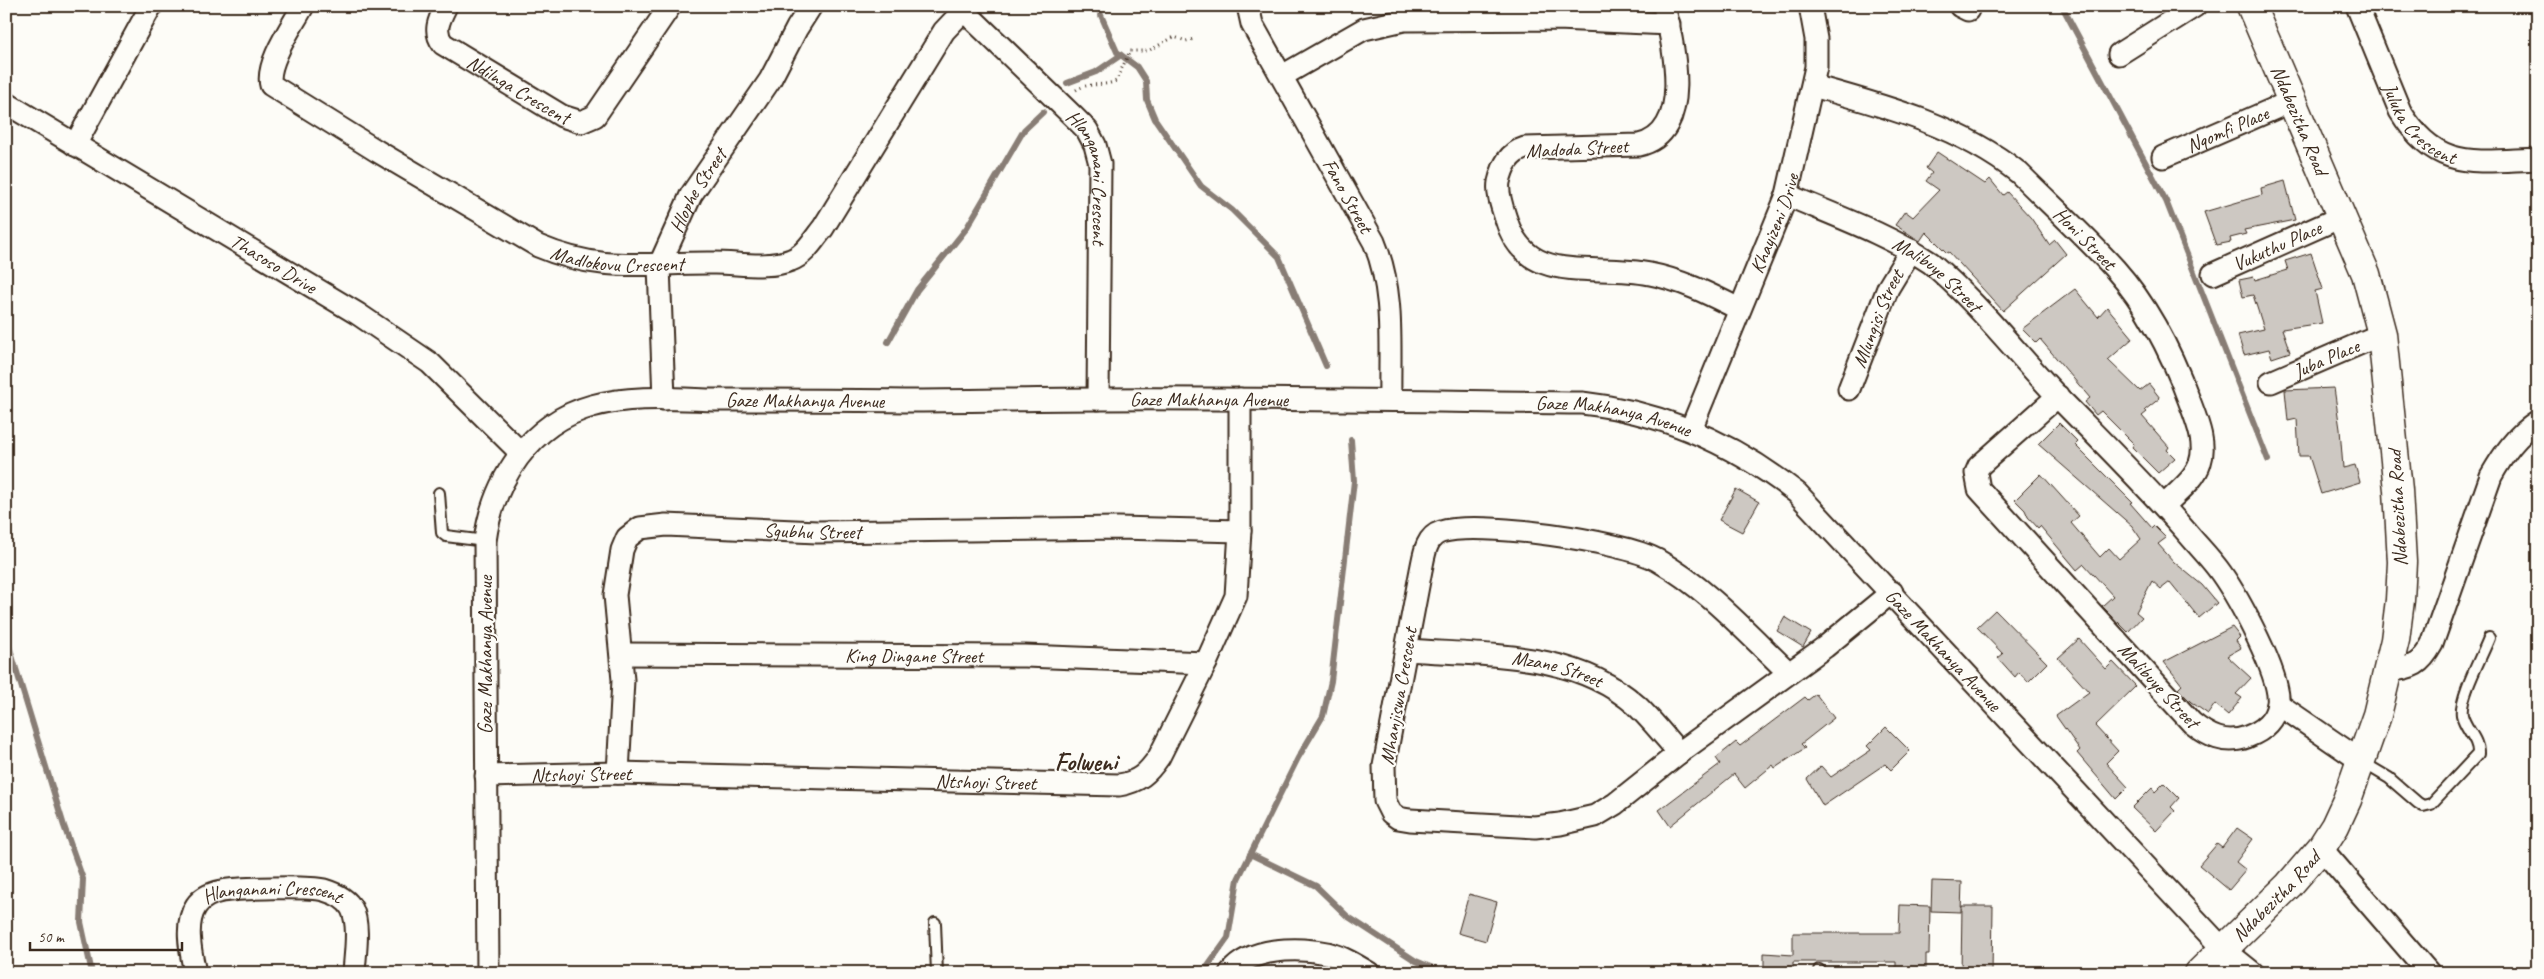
<svg xmlns="http://www.w3.org/2000/svg" width="2544" height="979" viewBox="0 0 2544 979" font-family="Caveat,sans-serif">
  <style>
    .lines { fill: none; stroke-linecap: round; stroke-linejoin: round }
    .stream { stroke: #887d74; stroke-width: 6 }
    .building { fill: #cdc8c2; stroke: #3b2a1e }
    .lane-casing { stroke: #3b2a1e; stroke-width: 14 }
    .street-casing { stroke: #3b2a1e; stroke-width: 25 }
    .secondary-casing { stroke: #3b2a1e; stroke-width: 31 }
    .path { stroke: #3b2a1e; stroke-width: 3; stroke-dasharray: 1 4; stroke-linecap: butt }
    .lane { stroke: #fdfcf7; stroke-width: 10 }
    .street { stroke: #fdfcf7; stroke-width: 21 }
    .secondary { stroke: #fdfcf7; stroke-width: 28 }
    .labels { text-anchor: middle; stroke-width: 4.5; stroke-linejoin: round; paint-order: stroke }
    .street-label { font-size: 20px; fill: #3b2a1e; stroke: #fdfcf7 }
    .district-label { font-size: 25px; font-weight: bold; fill: #3b2a1e; stroke: #fdfcf7 }
  </style>
  <rect width="100%" height="100%" fill="#fdfcf7"/>
  <filter id="ink" filterUnits="userSpaceOnUse"><feTurbulence type="fractalNoise" baseFrequency=".02" numOctaves="2"/><feDisplacementMap in="SourceGraphic" scale="10" xChannelSelector="R" yChannelSelector="G"/><feConvolveMatrix kernelMatrix="1 2 1 2 8 2 1 2 1" color-interpolation-filters="sRGB"/></filter>
  <g filter="url(#ink)">
    <g class="lines">
      <path class="stream" d="M 1097,6 L 1117,52 L 1137,67 L 1146,81 L 1147,100 L 1155,119 L 1201,186 L 1232,210 L 1279,257 L 1326,366
        M 2062,6 L 2166,201 L 2268,460
        M 1067,83 L 1096,72 L 1121,55
        M 888,342 L 917,290 L 966,229 L 1024,130 L 1043,112
        M 6,636 L 64,826 L 83,879 L 81,922 L 92,973
        M 1250,854 L 1316,886 L 1347,916 L 1416,961 L 1445,973
        M 1203,973 L 1228,938 L 1238,879 L 1298,758 L 1323,716 L 1331,681 L 1354,481 L 1351,440"/>
    </g>
    <path class="building" d="M 1937,152 L 1985,184 L 1990,179 L 2003,195 L 2007,192 L 2031,218 L 2049,245 L 2055,240 L 2066,254 L 2003,311 L 1949,252 L 1947,253 L 1926,232 L 1920,241 L 1895,225 L 1905,211 L 1913,217 L 1939,190 L 1926,181 L 1932,173 L 1926,168 Z
      M 2285,181 L 2295,220 L 2244,230 L 2246,234 L 2230,238 L 2231,242 L 2216,245 L 2204,212 L 2262,195 L 2261,188 Z
      M 2311,253 L 2323,289 L 2315,291 L 2322,323 L 2282,329 L 2290,352 L 2272,358 L 2269,349 L 2244,355 L 2238,335 L 2264,329 L 2253,295 L 2243,297 L 2239,280 L 2254,277 L 2255,280 L 2288,270 L 2285,261 Z
      M 2075,289 L 2098,317 L 2107,307 L 2133,338 L 2108,360 L 2140,391 L 2149,384 L 2160,398 L 2145,410 L 2147,412 L 2142,416 L 2169,447 L 2167,450 L 2175,458 L 2158,473 L 2132,447 L 2134,444 L 2101,411 L 2096,415 L 2085,402 L 2090,398 L 2040,339 L 2036,343 L 2022,329 Z
      M 2334,388 L 2340,429 L 2343,468 L 2355,465 L 2360,482 L 2321,494 L 2309,456 L 2299,456 L 2297,419 L 2288,421 L 2285,390 Z
      M 2059,423 L 2078,442 L 2075,445 L 2132,502 L 2130,503 L 2152,528 L 2154,526 L 2166,538 L 2158,544 L 2174,562 L 2202,585 L 2217,603 L 2199,618 L 2170,582 L 2161,589 L 2152,581 L 2136,612 L 2142,617 L 2128,632 L 2102,606 L 2113,596 L 2084,564 L 2077,570 L 2040,526 L 2038,528 L 2028,517 L 2025,510 L 2015,500 L 2041,474 L 2079,516 L 2071,523 L 2100,557 L 2109,548 L 2119,559 L 2141,539 L 2132,526 L 2038,444 Z
      M 1736,489 L 1759,502 L 1742,532 L 1719,520 Z
      M 1995,610 L 2047,663 L 2028,682 L 2019,672 L 2015,677 L 1998,658 L 2003,654 L 1977,627 Z
      M 1785,617 L 1811,633 L 1803,647 L 1777,631 Z
      M 2232,627 L 2240,637 L 2236,641 L 2241,648 L 2227,656 L 2251,678 L 2236,694 L 2242,698 L 2228,715 L 2215,704 L 2208,714 L 2191,702 L 2178,689 L 2182,685 L 2164,662 Z
      M 2079,639 L 2106,669 L 2113,662 L 2136,686 L 2095,726 L 2118,751 L 2106,763 L 2128,787 L 2116,799 L 2077,753 L 2080,750 L 2056,716 L 2089,692 L 2058,658 Z
      M 1816,694 L 1834,718 L 1801,744 L 1805,748 L 1775,768 L 1773,765 L 1745,788 L 1734,774 L 1670,826 L 1659,810 L 1720,764 L 1716,758 L 1736,742 L 1740,746 L 1805,697 L 1808,700 Z
      M 1886,727 L 1910,751 L 1891,770 L 1885,764 L 1823,806 L 1807,779 L 1821,766 L 1831,777 L 1871,750 L 1867,746 Z
      M 2164,783 L 2179,798 L 2171,807 L 2175,811 L 2156,831 L 2132,808 L 2152,788 L 2155,792 Z
      M 2237,828 L 2253,839 L 2236,862 L 2246,870 L 2229,890 L 2199,865 L 2217,844 L 2222,848 Z
      M 1932,881 L 1962,882 L 1961,912 L 1931,911 Z
      M 1469,894 L 1497,902 L 1486,941 L 1458,933 Z
      M 1900,905 L 1930,906 L 1929,954 L 1926,954 L 1926,973 L 1896,973 L 1896,962 L 1793,962 L 1793,973 L 1764,973 L 1764,953 L 1793,955 L 1793,933 L 1899,933 Z
      M 1962,906 L 1993,906 L 1992,973 L 1961,973 Z"/>
    <g class="lines">
      <defs>
        <path id="lane" d="M 439,493 L 442,533 L 446,536 L 485,541
          M 2362,762 L 2389,778 L 2418,803 L 2423,806 L 2431,804 L 2478,754 C 2479,739 2465,729 2462,715 C 2459,698 2482,656 2489,638
          M 935,923 L 937,973
          M 1819,973 L 1819,970"/>
        <g id="street">
          <path id="s1" d="M 303,6 C 293,25 265,64 271,85 L 377,151 L 538,246 C 604,274 646,262 715,263 C 739,263 768,269 791,260 C 805,255 814,239 823,228 L 944,31 L 963,11"/>
          <path id="s2" d="M 446,6 C 439,20 433,31 443,44 L 562,116 L 581,122 L 595,116 L 670,6"/>
          <path id="s3" d="M 959,6 L 1074,117 L 1087,130 L 1095,145 L 1100,164 L 1098,399"/>
          <path id="s4" d="M 1248,6 L 1252,24 L 1374,242 C 1395,292 1389,347 1390,400"/>
          <path d="M 1664,6 C 1674,46 1694,133 1639,145 L 1525,148 C 1509,153 1503,165 1499,182 C 1497,194 1502,207 1506,219 C 1526,288 1595,262 1650,274 C 1682,280 1711,295 1739,309"/>
          <path d="M 1960,6 L 1968,10"/>
          <path id="s5" d="M 2357,6 L 2400,111 C 2437,172 2475,161 2538,159"/>
          <path d="M 2119,54 L 2195,6"/>
          <path d="M 1282,76 L 1364,29 L 1404,20 L 1558,19 L 1669,24"/>
          <path id="s6" d="M 1813,86 C 1885,106 1960,126 2019,173 C 2051,205 2085,236 2115,269 C 2149,307 2172,354 2189,400 C 2196,419 2207,443 2200,463 C 2195,480 2176,493 2164,506"/>
          <path id="s7" d="M 6,103 L 358,314 L 430,363 L 521,453"/>
          <path d="M 75,145 L 151,6"/>
          <path id="s8" d="M 2163,157 L 2292,101"/>
          <path id="s9" d="M 1787,195 C 1836,216 1887,234 1931,263 C 1978,303 2017,354 2059,398 C 2103,443 2148,487 2189,535 C 2200,548 2212,560 2221,573 C 2238,597 2282,677 2278,704 C 2275,722 2263,731 2247,737 C 2225,745 2208,736 2192,723 L 1979,489 L 1976,473 L 1979,466 L 2058,396"/>
          <path id="s10" d="M 2213,274 L 2341,217"/>
          <path id="s11" d="M 2271,382 L 2382,334"/>
          <path id="s12" d="M 1849,389 L 1888,288 L 1911,250"/>
          <path id="s13" d="M 664,399 L 659,266 L 691,195 L 770,80 L 797,28 L 811,6"/>
          <path id="s14" d="M 1691,429 L 1787,195 L 1816,67 L 1816,39 L 1810,6"/>
          <path id="s15" d="M 1407,650 C 1484,656 1574,650 1636,705 C 1651,719 1665,737 1679,753"/>
          <path id="s16" d="M 622,654 L 1025,656 L 1206,663"/>
          <path d="M 2389,671 C 2413,667 2420,666 2432,644 L 2491,476 C 2503,455 2517,434 2538,421"/>
          <path d="M 1789,673 C 1748,634 1707,588 1657,560 C 1623,541 1477,520 1441,532 C 1425,537 1424,557 1421,570 L 1384,766 L 1385,801 L 1391,813 L 1398,818 L 1410,820 L 1535,827 L 1560,824 L 1595,816 L 1615,804 L 1679,753 L 1825,647 L 1892,592"/>
          <path d="M 2278,704 L 2361,761"/>
          <path id="s17" d="M 618,773 L 623,680 L 615,595 L 622,550 L 627,538 L 640,528 L 666,525 L 817,532 L 1118,528 L 1240,531"/>
          <path id="s18" d="M 486,776 L 618,773 L 1119,785 C 1139,782 1148,773 1159,757 L 1206,663 L 1236,596 L 1240,531 L 1240,399"/>
          <path d="M 2321,848 L 2429,973"/>
          <path id="s19" d="M 195,973 C 191,953 184,924 196,906 C 202,897 212,893 222,891 C 239,888 307,886 324,890 C 334,893 347,899 352,909 C 360,926 355,954 354,973"/>
          <path id="s20" d="M 488,973 L 485,541 C 493,481 530,423 592,406 C 631,395 676,399 715,400 C 778,400 841,400 904,401 C 969,401 1034,399 1099,399 C 1260,398 1421,401 1582,403 C 1663,412 1733,443 1797,493 L 2223,949 L 2253,973"/>
          <path d="M 1230,973 C 1250,947 1298,947 1327,953 C 1343,957 1356,965 1369,973"/>
        </g>
        <g id="secondary">
          <path id="s21" d="M 2199,973 L 2289,885 L 2321,848 L 2335,826 L 2347,800 L 2377,715 L 2395,640 L 2400,600 L 2402,562 L 2398,490 L 2382,334 L 2366,274 L 2251,6"/>
        </g>
      </defs>
      <use href="#lane" class="lane-casing"/>
      <use href="#street" class="street-casing"/>
      <use href="#secondary" class="secondary-casing"/>
      <path class="path" d="M 1076,90 C 1088,82 1103,87 1116,81 L 1130,51 L 1148,51 L 1174,37 L 1186,41 L 1194,39"/>
      <use href="#lane" class="lane"/>
      <use href="#street" class="street"/>
      <use href="#secondary" class="secondary"/>
    </g>
  </g>
  <g class="labels">
    <g class="street-label">
      <text dy="7" stroke="none"><textPath href="#s2" startOffset="129">Ndilnga Crescent</textPath></text>
      <text dy="7" stroke="none"><textPath href="#s5" startOffset="136">Juluka Crescent</textPath></text>
      <text transform="translate(2300 120) rotate(67)" y="7">Ndabezitha Road</text>
      <text dy="7" stroke="none"><textPath href="#s8" startOffset="70">Nqomfi Place</textPath></text>
      <text transform="translate(1577 148) rotate(-3)" y="7">Madoda Street</text>
      <text dy="7" stroke="none"><textPath href="#s3" startOffset="225">Hlanganani Crescent</textPath></text>
      <text dy="7" stroke="none"><textPath href="#s13" startOffset="218">Hlophe Street</textPath></text>
      <text dy="7" stroke="none"><textPath href="#s4" startOffset="215">Fano Street</textPath></text>
      <text dy="7" stroke="none"><textPath href="#s14" startOffset="222">Khayizeni Drive</textPath></text>
      <text dy="7" stroke="none"><textPath href="#s6" startOffset="318">Honi Street</textPath></text>
      <text dy="7" stroke="none"><textPath href="#s10" startOffset="70">Vukuthu Place</textPath></text>
      <text dy="7" stroke="none"><textPath href="#s1" startOffset="480">Madlokovu Crescent</textPath></text>
      <text dy="7" stroke="none"><textPath href="#s7" startOffset="312">Thasoso Drive</textPath></text>
      <text dy="7" stroke="none"><textPath href="#s9" startOffset="171">Malibuye Street</textPath></text>
      <text dy="7" stroke="none"><textPath href="#s12" startOffset="76">Mlungisi Street</textPath></text>
      <text dy="7" stroke="none"><textPath href="#s11" startOffset="60">Juba Place</textPath></text>
      <text dy="7" stroke="none"><textPath href="#s20" startOffset="1232">Gaze Makhanya Avenue</textPath></text>
      <text dy="7" stroke="none"><textPath href="#s20" startOffset="828">Gaze Makhanya Avenue</textPath></text>
      <text dy="7" stroke="none"><textPath href="#s20" startOffset="1638">Gaze Makhanya Avenue</textPath></text>
      <text transform="translate(2397 508) rotate(-93)" y="7">Ndabezitha Road</text>
      <text dy="7" stroke="none"><textPath href="#s17" startOffset="426">Sgubhu Street</textPath></text>
      <text dy="7" stroke="none"><textPath href="#s20" startOffset="2056">Gaze Makhanya Avenue</textPath></text>
      <text transform="translate(485 655) rotate(-90)" y="7">Gaze Makhanya Avenue</text>
      <text dy="7" stroke="none"><textPath href="#s16" startOffset="292">King Dingane Street</textPath></text>
      <text dy="7" stroke="none"><textPath href="#s15" startOffset="152">Mzane Street</textPath></text>
      <text transform="translate(2159 685) rotate(47)" y="7">Malibuye Street</text>
      <text transform="translate(1398 696) rotate(-80)" y="7">Mhanjiswa Crescent</text>
      <text dy="7" stroke="none"><textPath href="#s18" startOffset="95">Ntshoyi Street</textPath></text>
      <text dy="7" stroke="none"><textPath href="#s18" startOffset="500">Ntshoyi Street</textPath></text>
      <text dy="7" stroke="none"><textPath href="#s21" startOffset="109">Ndabezitha Road</textPath></text>
      <text dy="7" stroke="none"><textPath href="#s19" startOffset="150">Hlanganani Crescent</textPath></text>
    </g>
    <g class="district-label">
      <text x="1086" y="770">Folweni</text>
    </g>
  </g>
  <rect width="2544" height="979" fill="none" stroke="#fdfcf7" stroke-width="25"/>
  <rect x="12" y="12" width="2519" height="954" fill="none" stroke="#3b2a1e" stroke-width="2" filter="url(#ink)"/>
  <path d="M30 942v8h152v-8" fill="none" stroke="#3b2a1e" stroke-width="2.5"/>
  <text x="38" y="942" font-size="15" fill="#3b2a1e" stroke="#fdfcf7" stroke-width="4" paint-order="stroke">50 m</text>
</svg>
